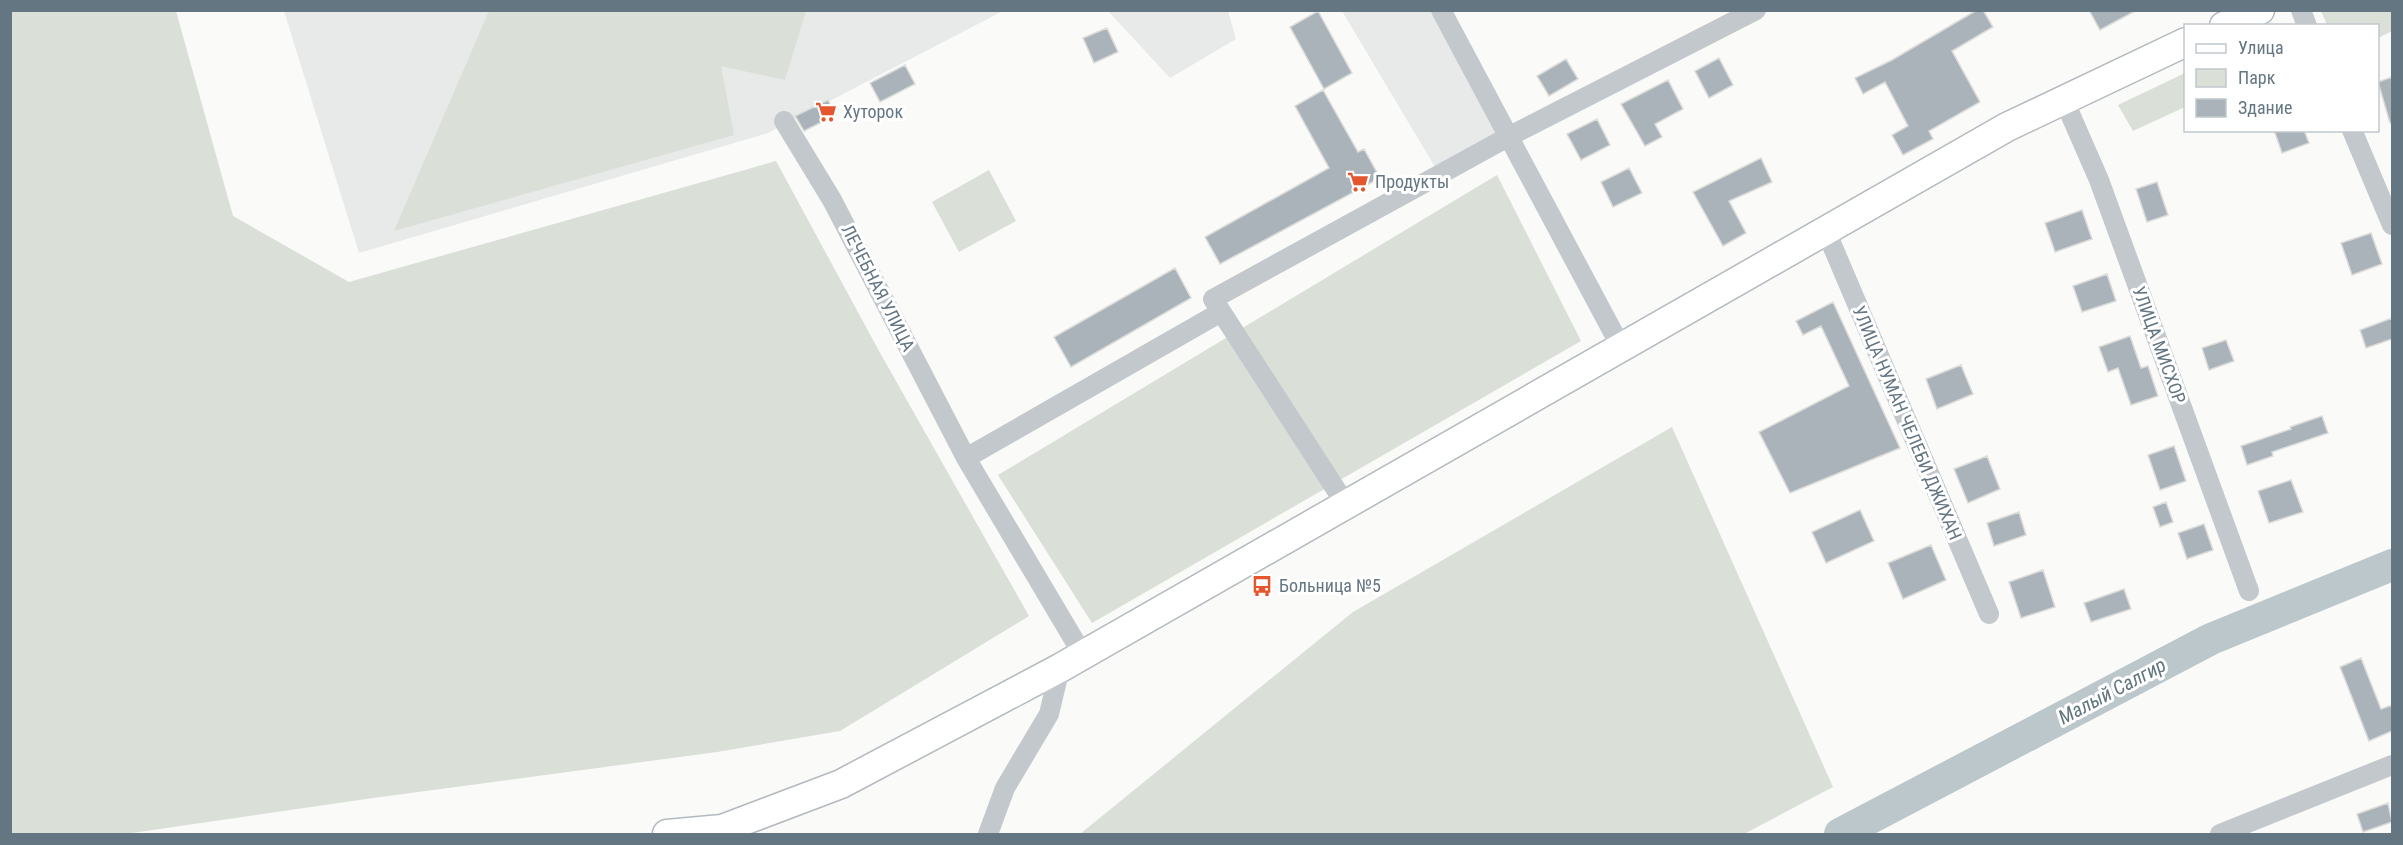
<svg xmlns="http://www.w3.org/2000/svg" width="2403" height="845" viewBox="0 0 2403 845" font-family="'Roboto Condensed',sans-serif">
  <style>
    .built { fill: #e8e9e9 }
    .green { fill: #dadfd7 }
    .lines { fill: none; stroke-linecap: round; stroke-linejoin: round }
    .river { stroke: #bbc7cb; stroke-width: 32 }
    .building { fill: #aab3b9; stroke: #dcdcda; stroke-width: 1.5 }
    .secondary-casing { stroke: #b3babf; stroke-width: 31 }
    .minor { stroke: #c3c8cc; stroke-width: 20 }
    .secondary { stroke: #fff; stroke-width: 28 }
    .labels { text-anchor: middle; stroke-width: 6; stroke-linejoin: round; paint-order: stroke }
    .poi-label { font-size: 18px; fill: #657683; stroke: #fff; text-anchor: start }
    .street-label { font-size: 18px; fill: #657683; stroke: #fff }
    .water-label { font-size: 20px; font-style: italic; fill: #60757c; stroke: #fff }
  </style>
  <rect width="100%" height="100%" fill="#fafaf8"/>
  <path class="built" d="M 284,11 L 1003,11 L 768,133 L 359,253 Z
    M 1108,11 L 1228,11 L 1236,39 L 1170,78 Z
    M 1342,11 L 1440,11 L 1499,134 L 1435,167 Z"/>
  <path class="green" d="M 10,11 L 176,11 L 233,216 L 349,282 L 776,161 L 879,351 L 1029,616 L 840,731 L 717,752 L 373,798 L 125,834 L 11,834 Z
    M 489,11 L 489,10 L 806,11 L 785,80 L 721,66 L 734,135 L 394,231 Z
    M 2321,11 L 2392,11 L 2392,31 L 2378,38 L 2378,26 L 2327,25 Z
    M 2185,73 L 2185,107 L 2133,131 L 2118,105 Z
    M 989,170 L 1016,221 L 959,252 L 932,202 Z
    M 1497,175 L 1581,341 L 1092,623 L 998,475 Z
    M 1672,427 L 1833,787 L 1744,834 L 1080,834 L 1353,612 Z"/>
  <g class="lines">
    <path class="river" d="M 1840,834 L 2211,639 L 2392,565"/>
  </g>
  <path class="building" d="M 1977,10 L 1983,10 L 1993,27 L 1952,51 L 1980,102 L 1929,131 L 1933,139 L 1903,155 L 1892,135 L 1908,126 L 1885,82 L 1863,94 L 1855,78 L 1892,60 Z
    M 2089,10 L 2137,10 L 2100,30 Z
    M 1318,11 L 1352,73 L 1324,89 L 1290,27 Z
    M 1107,28 L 1118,52 L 1094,63 L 1083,38 Z
    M 1719,58 L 1733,85 L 1709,98 L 1695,71 Z
    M 1566,59 L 1578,79 L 1549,96 L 1537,76 Z
    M 905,65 L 915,84 L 880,102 L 870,83 Z
    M 2392,77 L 2392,123 L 2390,123 L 2378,82 Z
    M 1668,80 L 1683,109 L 1655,124 L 1662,137 L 1645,146 L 1621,104 Z
    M 1323,90 L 1358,152 L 1364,149 L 1380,178 L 1220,264 L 1205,237 L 1329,168 L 1295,106 Z
    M 828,100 L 836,115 L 804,131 L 795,116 Z
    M 1597,119 L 1610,145 L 1581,160 L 1567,134 Z
    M 2274,130 L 2304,130 L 2309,143 L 2282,153 Z
    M 1761,158 L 1772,182 L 1729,201 L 1746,233 L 1723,246 L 1693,192 Z
    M 1629,168 L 1642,193 L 1613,207 L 1601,182 Z
    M 2157,182 L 2168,215 L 2147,222 L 2136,189 Z
    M 2082,210 L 2092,239 L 2055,252 L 2045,223 Z
    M 2371,233 L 2382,264 L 2352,275 L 2341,243 Z
    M 1175,268 L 1191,298 L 1071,367 L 1054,337 Z
    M 2107,274 L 2116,301 L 2082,312 L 2073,286 Z
    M 1833,302 L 1900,448 L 1790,493 L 1759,432 L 1849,386 L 1821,326 L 1803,335 L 1796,321 Z
    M 2392,318 L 2392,339 L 2366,348 L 2360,330 Z
    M 2130,336 L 2141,368 L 2148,366 L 2158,396 L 2131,405 L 2118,368 L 2108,372 L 2099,347 Z
    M 2226,340 L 2234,361 L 2209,370 L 2202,348 Z
    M 1961,365 L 1973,394 L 1937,409 L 1926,379 Z
    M 2322,416 L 2328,433 L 2272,452 L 2273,456 L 2247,465 L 2241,446 L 2291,429 L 2290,427 Z
    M 2174,446 L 2186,481 L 2160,490 L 2148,455 Z
    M 1987,456 L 2000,489 L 1968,503 L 1954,469 Z
    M 2291,480 L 2303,512 L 2269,523 L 2258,491 Z
    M 2166,502 L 2173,522 L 2160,527 L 2153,507 Z
    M 1860,510 L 1874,541 L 1826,563 L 1812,532 Z
    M 2019,512 L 2026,535 L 1994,546 L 1987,523 Z
    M 2204,524 L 2213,550 L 2187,559 L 2178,533 Z
    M 1931,545 L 1946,580 L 1903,599 L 1888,563 Z
    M 2043,570 L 2055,607 L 2021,618 L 2009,582 Z
    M 2124,589 L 2131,609 L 2091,622 L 2084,603 Z
    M 2361,658 L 2381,709 L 2392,705 L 2392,731 L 2369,741 L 2340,667 Z
    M 2388,803 L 2392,822 L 2363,832 L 2357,814 Z"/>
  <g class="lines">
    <defs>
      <path id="secondary" d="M 2224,26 L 2260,10
        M 667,834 L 722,829 L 841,784 L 1060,668 L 2007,127 L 2186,42"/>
    </defs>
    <use href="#secondary" class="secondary-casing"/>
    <path class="minor" d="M 1441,10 L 1622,349
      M 2301,10 L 2307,26
      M 2064,100 L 2099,180 L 2249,591
      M 784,121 L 832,200 L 966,458 L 1083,655
      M 2352,130 L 2392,225
      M 1826,231 L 1989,614
      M 966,458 L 1221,312
      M 1346,505 L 1213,299 L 1508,137 L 1756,10
      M 988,834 L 1005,788 L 1049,714 L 1060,668
      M 2220,834 L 2392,765"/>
    <use href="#secondary" class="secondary"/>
  </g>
  <defs>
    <symbol id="supermarket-bare" viewBox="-9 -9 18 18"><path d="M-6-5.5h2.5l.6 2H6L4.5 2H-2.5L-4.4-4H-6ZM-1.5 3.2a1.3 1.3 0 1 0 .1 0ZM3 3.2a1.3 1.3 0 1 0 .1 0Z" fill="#e4572e" stroke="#fff" stroke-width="2.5" paint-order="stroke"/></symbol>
    <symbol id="bus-bare" viewBox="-9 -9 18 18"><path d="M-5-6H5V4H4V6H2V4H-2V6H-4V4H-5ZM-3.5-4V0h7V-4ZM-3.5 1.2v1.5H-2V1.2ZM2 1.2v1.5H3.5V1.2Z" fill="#e4572e" stroke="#fff" stroke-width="2.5" paint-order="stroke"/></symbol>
  </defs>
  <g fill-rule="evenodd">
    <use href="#supermarket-bare" x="811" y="97" width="30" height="30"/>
    <use href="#supermarket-bare" x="1343" y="167" width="30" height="30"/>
    <use href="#bus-bare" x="1247" y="571" width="30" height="30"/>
  </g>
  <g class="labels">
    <g class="poi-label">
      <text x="843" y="118">Хуторок</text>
      <text x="1375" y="188">Продукты</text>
      <text x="1279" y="592">Больница №5</text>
    </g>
    <g class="street-label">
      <text transform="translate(878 288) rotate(63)" y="6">ЛЕЧЕБНАЯ УЛИЦА</text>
      <text transform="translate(2159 345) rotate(70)" y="6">УЛИЦА МИСХОР</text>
      <text transform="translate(1907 423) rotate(67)" y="6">УЛИЦА НУМАН ЧЕЛЕБИ ДЖИХАН</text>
    </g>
    <g class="water-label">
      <text transform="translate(2112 691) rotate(-28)" y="7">Малый Салгир</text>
    </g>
  </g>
  <rect width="2403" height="845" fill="none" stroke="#657683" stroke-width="24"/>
  <rect x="2184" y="24" width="195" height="108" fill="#ffffff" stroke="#c1c8cd" stroke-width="1.5"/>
  <rect x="2196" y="44" width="30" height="9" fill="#ffffff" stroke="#c1c8cd" stroke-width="1.5"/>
  <text x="2238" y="54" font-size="18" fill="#657683">Улица</text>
  <rect x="2196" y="69" width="30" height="18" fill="#dadfd7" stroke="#c1c8cd" stroke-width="1.5"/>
  <text x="2238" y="84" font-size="18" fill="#657683">Парк</text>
  <rect x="2196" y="99" width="30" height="18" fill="#aab3b9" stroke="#c1c8cd" stroke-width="1.5"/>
  <text x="2238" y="114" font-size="18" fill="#657683">Здание</text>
</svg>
